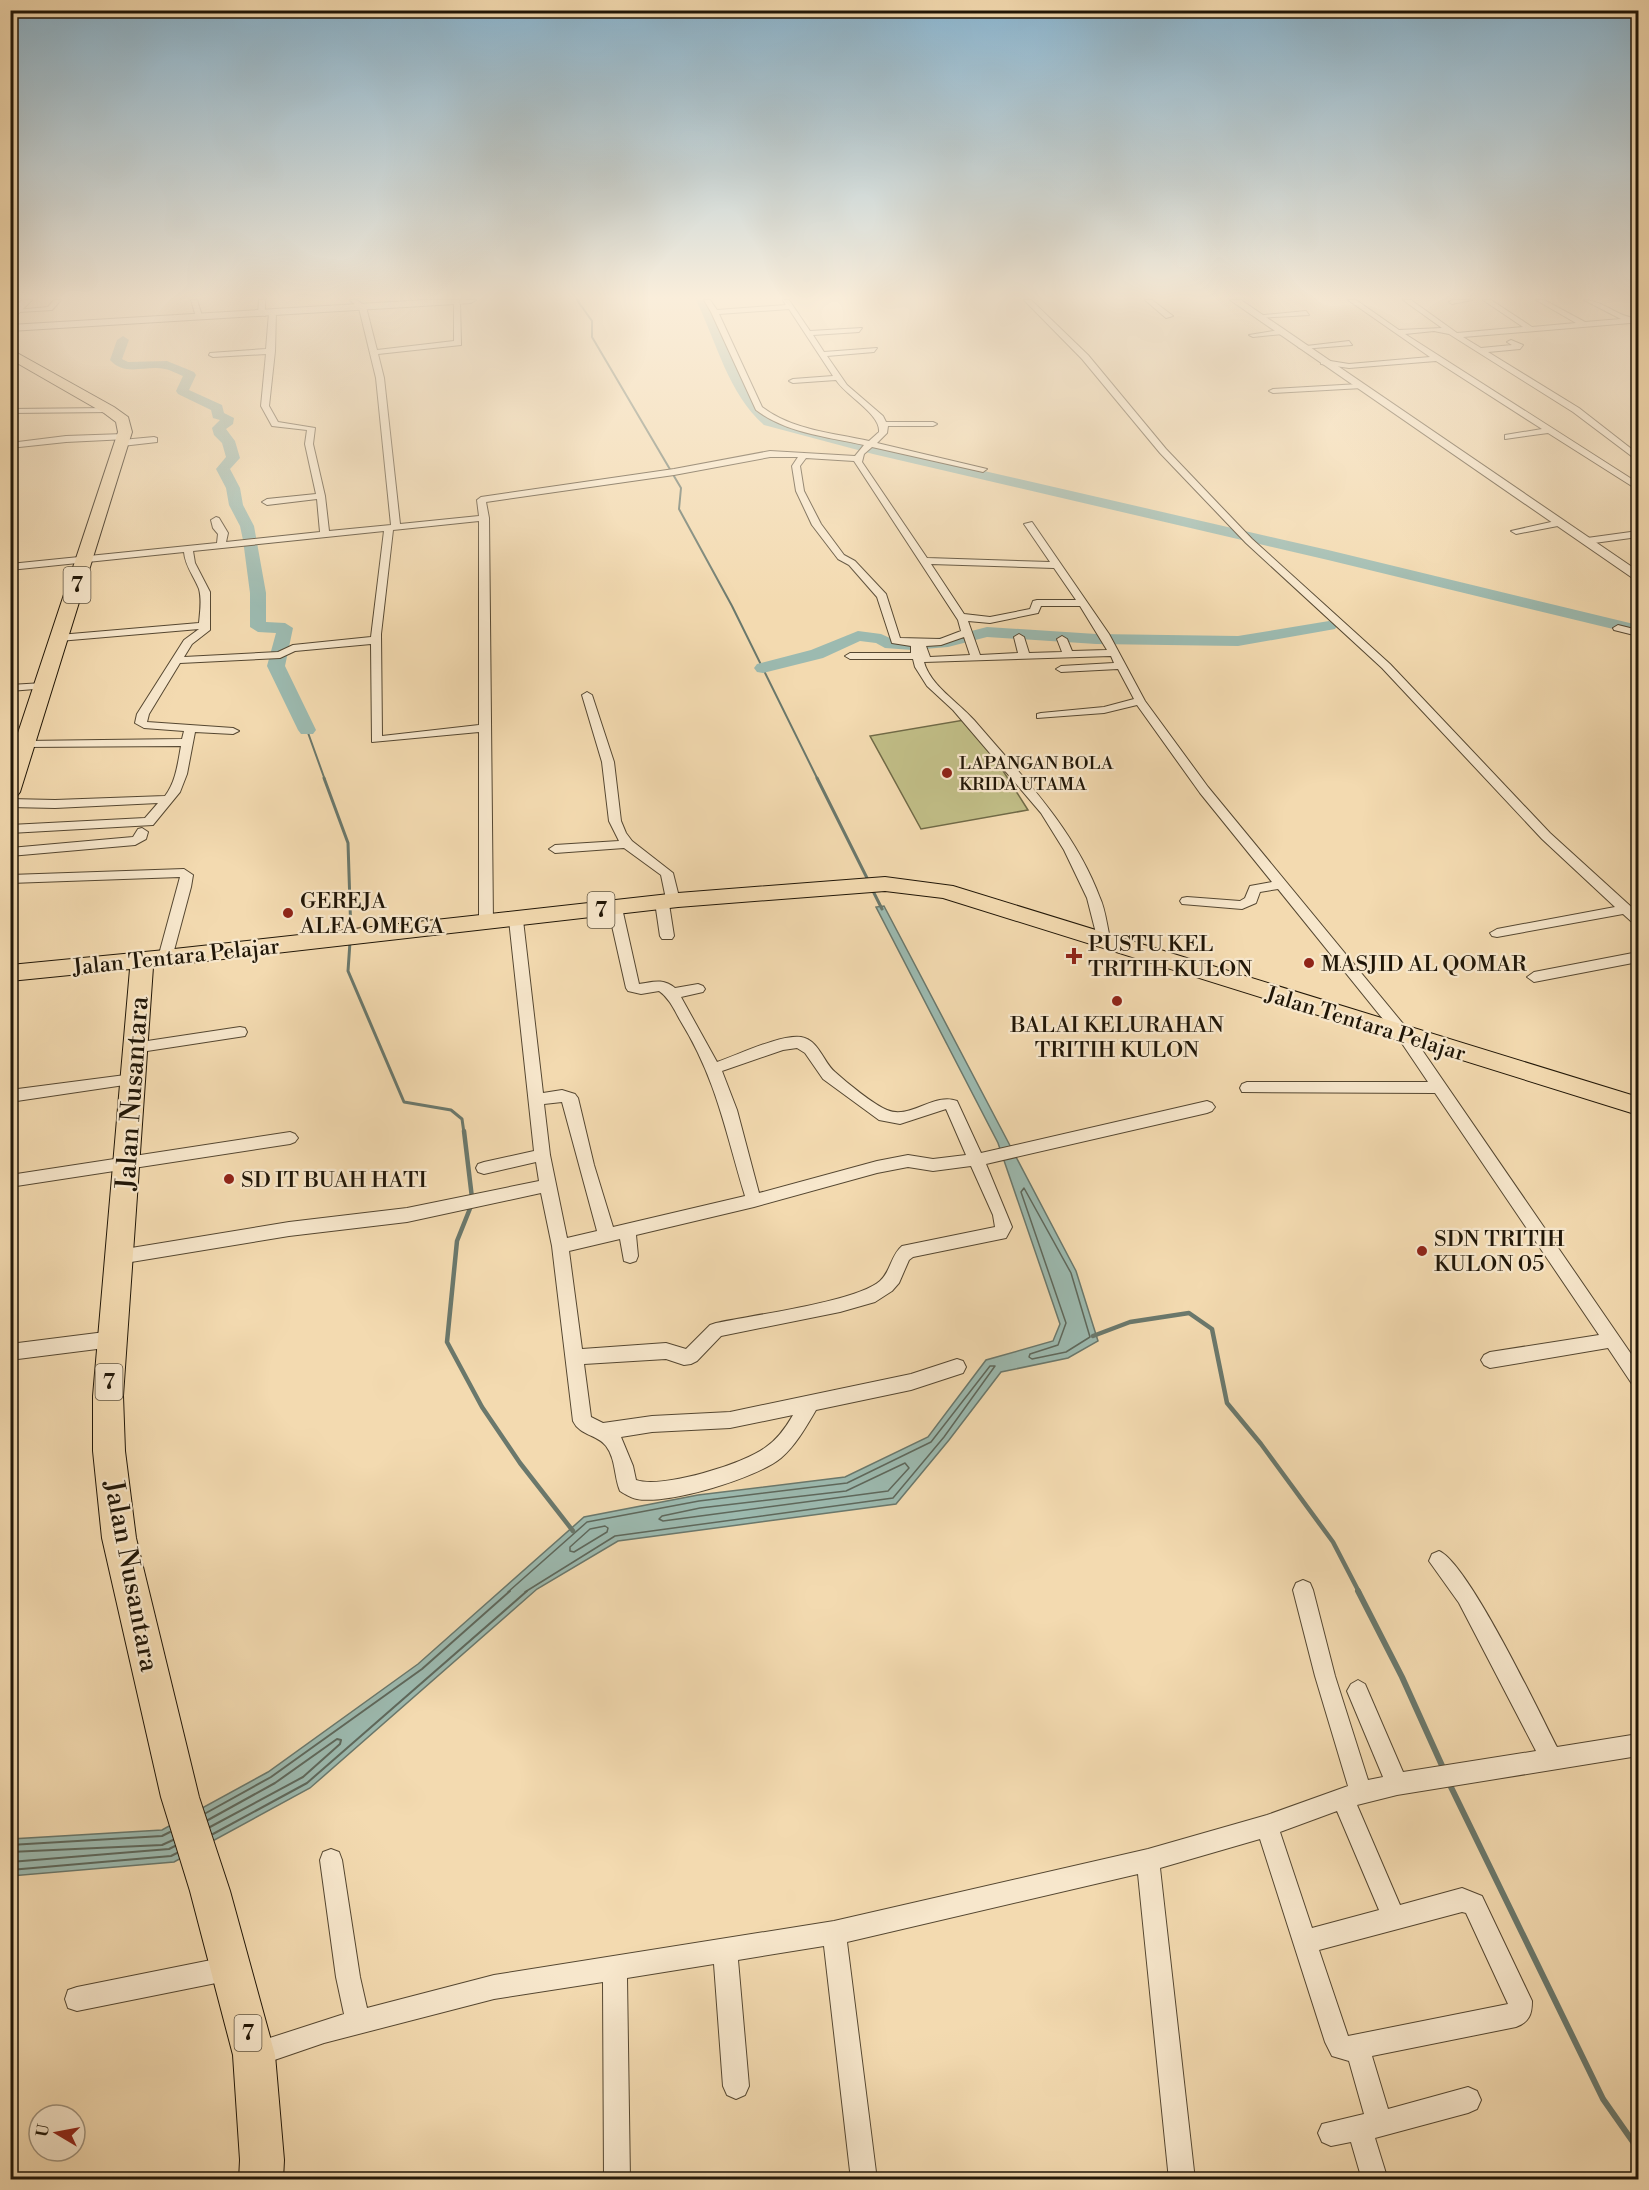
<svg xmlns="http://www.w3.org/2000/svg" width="1649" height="2190" viewBox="0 0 1649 2190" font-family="'Libre Bodoni',serif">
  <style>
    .green { fill: #c1be87; stroke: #706a47; stroke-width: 1.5 }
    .water { fill: #9cbab0; stroke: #6a786c; stroke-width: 1.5 }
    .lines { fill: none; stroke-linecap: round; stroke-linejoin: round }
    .shore-far1 { stroke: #5e685c; stroke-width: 1.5 }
    .shore { stroke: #5e685c; stroke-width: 2 }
    .stream-far3 { stroke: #6a786c; stroke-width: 2 }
    .stream-far2 { stroke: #6a786c; stroke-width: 3 }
    .stream-far1 { stroke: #6a786c; stroke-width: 4.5 }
    .stream { stroke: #6a786c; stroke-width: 6 }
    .river { fill: #9cbab0; fill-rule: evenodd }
    .minor-casing { stroke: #554731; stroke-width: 2 }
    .tertiary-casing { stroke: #554731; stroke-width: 2 }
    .trunk-casing { stroke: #201607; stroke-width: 2 }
    .minor { fill: #f7e7cc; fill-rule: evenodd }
    .tertiary { fill: #f7e7cc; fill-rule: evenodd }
    .trunk { fill: #f3dab0; fill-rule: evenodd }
    .poi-dot { fill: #8f2418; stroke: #f7e7cc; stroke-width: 2 }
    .labels { text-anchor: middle; stroke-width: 4.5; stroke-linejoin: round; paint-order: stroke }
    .far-poi-label { font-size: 18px; fill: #201607; stroke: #f7e7cc; text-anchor: start }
    .shield { fill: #f7e7cc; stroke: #605542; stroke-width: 1.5 }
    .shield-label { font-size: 21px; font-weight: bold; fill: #201607 }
    .poi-label { font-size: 22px; fill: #201607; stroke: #f7e7cc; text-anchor: start }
    .street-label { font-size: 22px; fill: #201607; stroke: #f7e7cc }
    .near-street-label { font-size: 27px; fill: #201607; stroke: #f7e7cc }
  </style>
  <rect width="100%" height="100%" fill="#f3dab0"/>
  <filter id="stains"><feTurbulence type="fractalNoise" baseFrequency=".00333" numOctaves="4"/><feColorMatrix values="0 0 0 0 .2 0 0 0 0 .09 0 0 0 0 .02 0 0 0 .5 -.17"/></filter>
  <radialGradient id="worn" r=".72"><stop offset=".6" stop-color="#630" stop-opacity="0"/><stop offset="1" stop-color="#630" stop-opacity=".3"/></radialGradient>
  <path class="green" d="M 970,719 L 1028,810 L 921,829 L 870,736 Z"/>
  <path class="water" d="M 884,906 L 1076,1271 L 1098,1341 L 1068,1358 L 1001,1372 L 949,1440 L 896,1504 L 618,1541 L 537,1589 L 310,1788 L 174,1862 L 11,1876 L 11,1839 L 162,1830 L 268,1772 L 418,1664 L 584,1517 L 698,1495 L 845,1477 L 928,1437 L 986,1360 L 1053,1341 L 1060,1324 L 998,1143 L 876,907 Z"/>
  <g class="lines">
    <path class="shore-far1" d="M 1024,1188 L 1071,1273 L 1090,1337 L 1066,1352 L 1032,1359 L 1029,1357 L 1030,1354 L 1058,1345 L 1066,1323 L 1021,1192 Z
      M 905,1463 L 909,1468 L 888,1491 L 663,1521 L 659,1519 L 662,1516 L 700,1508 L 846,1491 Z
      M 605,1526 L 608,1528 L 607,1532 L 574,1552 L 570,1551 L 570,1547 L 590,1529 Z
      M 508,1592 L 587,1522 L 699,1501 L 847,1483 L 931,1442 L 990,1366 L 995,1366 L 944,1437 L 893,1498 L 615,1536 L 525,1592"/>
    <path class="shore" d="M 206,1813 L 271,1777 L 422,1669 L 510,1591
      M 208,1820 L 275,1783 L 337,1739 L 341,1740 L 340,1744 L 303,1777 L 210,1827
      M 213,1834 L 307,1783 L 527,1591
      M 10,1845 L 162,1836 L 170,1832
      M 10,1852 L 162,1845 L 173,1840
      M 10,1862 L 169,1849 L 175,1846
      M 10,1870 L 171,1856 L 177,1853"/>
    <path class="stream-far3" d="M 577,300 L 592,321 L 592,337 L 681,488 L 679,509 L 732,606 L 818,780
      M 307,730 L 325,780"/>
    <path class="stream-far2" d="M 324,778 L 348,843 L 351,935
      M 817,778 L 869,882
      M 872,889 L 882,909
      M 350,942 L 348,971 L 404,1102 L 451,1110 L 462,1119 L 464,1133"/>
    <path class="stream-far1" d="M 464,1131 L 472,1198
      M 471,1206 L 457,1241 L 447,1342 L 482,1407 L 520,1463 L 573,1531
      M 1093,1336 L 1130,1322 L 1189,1313 L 1212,1329 L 1227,1403 L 1261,1444 L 1333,1542 L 1359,1592"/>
    <path class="stream" d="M 1358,1591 L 1402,1677 L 1444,1770
      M 1449,1783 L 1603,2099 L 1638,2149"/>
    <path class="river" d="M 696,300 L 708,300 C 728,340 739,389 774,419 L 875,446 L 1328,550 L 1638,625 L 1638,635 L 1328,560 L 873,454 L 764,425 C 728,393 717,343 696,300 Z
      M 123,336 L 129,340 L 122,359 L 128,362 L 167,361 L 194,372 L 196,375 L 189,390 L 222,405 L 224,413 L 234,418 L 233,424 L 226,429 L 235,441 L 240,458 L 230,469 L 240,488 L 243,505 L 254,526 L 266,593 L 266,622 L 285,623 L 293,628 L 285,666 L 316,730 L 313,734 L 301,734 L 298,730 L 267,666 L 276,633 L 258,632 L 250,627 L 250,593 L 243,540 L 240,526 L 229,505 L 226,488 L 216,469 L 226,457 L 222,443 L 214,435 L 212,428 L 220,420 L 213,418 L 211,410 L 178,394 L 176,391 L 183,376 C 178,374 171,370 165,369 C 145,365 125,377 110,360 L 117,340 Z
      M 1329,621 L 1337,626 L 1335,629 L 1238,646 L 1096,644 L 987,637 L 948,647 L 912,650 L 885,648 L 876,643 L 860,641 L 823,658 L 763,673 L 757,672 L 754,668 L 757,664 L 811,650 L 858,631 L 881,634 L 890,638 L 912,640 L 948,637 L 987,627 L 1096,634 L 1238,636 Z"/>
    <defs>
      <path id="minor" d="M 54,300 L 61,300 L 52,310 L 19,312 L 15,310 L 48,307 Z
        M 191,300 L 197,300 L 203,319 L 196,317 Z
        M 259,300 L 265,300 L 265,316 L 258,314 Z
        M 350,300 L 357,300 L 366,307 L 377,350 L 454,341 L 454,301 L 460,301 L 461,345 L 378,354 L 384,378 L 400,524 L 479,516 L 477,500 L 481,497 L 674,469 L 770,451 L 855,456 L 864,445 C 828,437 786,433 756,410 L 711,312 L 704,300 L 710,300 L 717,310 L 786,305 L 783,300 L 789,300 L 810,331 L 862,328 L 859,332 L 813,335 L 824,352 L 877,348 L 874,352 L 827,356 L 847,385 L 883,416 L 886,422 L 933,422 L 937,424 L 933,426 L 888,426 L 887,433 L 877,443 L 987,469 L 983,472 L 872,447 L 864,454 L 862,462 L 927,558 L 1050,562 L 1024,524 L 1032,522 L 1109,634 L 1145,701 L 1208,787 L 1409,1031 L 1638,1364 L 1638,1386 L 1632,1384 L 1608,1348 L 1490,1368 L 1484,1365 L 1481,1360 L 1484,1355 L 1490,1352 L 1599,1335 L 1435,1093 L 1242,1092 L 1240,1088 L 1242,1084 L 1247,1082 L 1428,1082 L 1399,1039 L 1278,889 L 1260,892 L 1256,903 L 1242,909 L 1182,904 L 1180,901 L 1182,898 L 1187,897 L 1240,901 L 1245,898 L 1250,886 L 1272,882 L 1200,793 L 1137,705 L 1104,713 L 1037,718 L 1037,714 L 1041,713 L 1104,707 L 1134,699 L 1118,669 L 1061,672 L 1056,669 L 1061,666 L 1114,663 L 1111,656 L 924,662 C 930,685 958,702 974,720 C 1021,775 1074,828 1100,898 C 1106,911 1107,928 1111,942 L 1109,945 L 1099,945 L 1087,898 L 1064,850 L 1041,813 L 953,710 L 927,686 L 915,667 L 913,659 L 850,659 L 845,656 L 850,653 L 911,653 L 911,646 L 892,643 L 877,597 L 849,565 L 838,559 L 812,525 L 796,491 L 792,466 L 798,457 L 770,457 L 674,475 L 486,502 L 489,518 L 493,923 L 491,926 L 481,926 L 479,923 L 479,732 L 372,742 L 371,644 L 295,651 L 280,658 L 180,663 L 149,714 L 147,722 L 233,728 L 239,731 L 233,734 L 195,732 L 187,774 L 180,792 L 153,825 L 10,833 L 10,825 L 145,818 L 158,803 L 55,808 L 10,807 L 10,799 L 55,800 L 165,796 C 176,782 178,762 181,746 L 24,747 L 18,744 L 24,741 L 182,739 L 184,731 L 144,728 L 135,723 L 137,714 L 184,640 L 199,629 L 59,641 L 54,638 L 59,635 L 199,623 C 200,612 202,600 199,589 C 194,576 185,566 184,552 L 10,570 L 10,564 L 217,543 L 218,534 L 213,528 L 211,520 L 216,517 L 219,518 L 228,533 L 226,542 L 320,532 L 317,499 L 267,505 L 262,502 L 267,499 L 316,494 L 305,444 L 307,430 L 272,426 L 261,406 L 266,354 L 213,357 L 209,355 L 210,353 L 266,349 L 269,313 L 276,311 L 275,351 L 269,406 L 278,422 L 315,428 L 313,444 L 325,496 L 329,531 L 391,525 L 376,378 L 359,308 ZM 789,309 L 833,376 L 793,379 L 789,381 L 793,383 L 836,380 C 846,396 881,414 879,432 L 869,441 C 833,433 792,430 762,407 L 719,314 ZM 806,458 L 854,461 L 958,620 L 961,631 L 940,639 L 900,638 L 886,594 L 855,561 L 844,555 L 821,524 L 804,491 L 800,466 ZM 479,521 L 479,725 L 382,736 L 381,634 L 393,530 ZM 384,531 L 371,637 L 293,645 L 278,652 L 184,657 L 192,644 L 210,630 L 210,592 L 195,563 L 193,551 ZM 931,564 L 1054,568 L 1076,600 L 1037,600 L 1033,601 L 1030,609 L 990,617 L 964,614 ZM 1041,606 L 1080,606 L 1107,650 L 1072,651 L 1067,639 L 1062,636 L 1057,639 L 1062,652 L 1029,653 L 1024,637 L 1019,634 L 1014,637 L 1018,653 L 980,655 L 968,621 L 990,623 L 1038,613 ZM 964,637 L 970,655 L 930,657 L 926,646 L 941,645 Z
        M 1024,300 L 1031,300 L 1088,355 L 1166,449 L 1252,539 L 1390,664 L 1550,833 L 1638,913 L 1638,924 L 1633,923 L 1623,914 L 1497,937 L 1492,936 L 1490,933 L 1497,929 L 1615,907 L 1542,839 L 1382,668 L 1246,543 L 1160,453 L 1082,359 Z
        M 1145,300 L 1152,300 L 1173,316 L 1166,318 Z
        M 1348,300 L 1356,300 L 1399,330 L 1442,328 L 1403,300 L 1411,300 L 1457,333 L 1523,327 L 1483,300 L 1491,300 L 1532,327 L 1576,323 L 1536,300 L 1544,300 L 1585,322 L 1621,319 L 1584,300 C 1604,300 1619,319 1638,318 L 1638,322 L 1630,323 L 1463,337 L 1481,348 L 1512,345 L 1507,342 L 1511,340 L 1523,345 L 1520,349 L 1488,352 L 1579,408 L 1638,454 L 1638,461 L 1573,412 L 1449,334 L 1434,331 L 1405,334 L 1638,483 L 1638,490 L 1548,433 L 1505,439 L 1505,435 L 1542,429 L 1436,361 L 1349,368 L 1321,364 L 1321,360 L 1324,360 L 1349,364 L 1430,357 Z
        M 1452,300 L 1472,300 L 1452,304 L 1449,302 Z
        M 1306,311 L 1309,315 L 1258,318 L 1254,316 Z
        M 1280,330 L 1283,334 L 1253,337 L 1249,335 Z
        M 1349,341 L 1352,345 L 1302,349 L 1298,347 Z
        M 1359,384 L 1363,386 L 1362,388 L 1273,393 L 1269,391 L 1273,389 Z
        M 109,408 L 113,410 L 112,412 L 10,413 L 10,409 Z
        M 124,434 L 128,437 L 127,439 L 66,442 L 10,448 L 10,443 L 66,436 Z
        M 154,437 L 157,438 L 157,442 L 122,446 L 118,443 L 122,440 Z
        M 1560,520 L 1565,523 L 1563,525 L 1516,534 L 1511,531 Z
        M 1638,531 L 1638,537 L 1587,544 L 1582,541 L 1587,538 Z
        M 1618,625 L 1638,630 L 1638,636 L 1614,630 L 1613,628 Z
        M 43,683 L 48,686 L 47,688 L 10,691 L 10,685 Z
        M 587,692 L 592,695 L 614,762 L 621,821 L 626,833 L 632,841 L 673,873 L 680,901 L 678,904 L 669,904 L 674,936 L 672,939 L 662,939 L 660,936 L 655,902 L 657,899 L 666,899 L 661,875 L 624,848 L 555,853 L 549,849 L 555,845 L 619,841 L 609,821 L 602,762 L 582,695 Z
        M 142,828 L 148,832 L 146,839 L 135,845 L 10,856 L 10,848 L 133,837 L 138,829 Z
        M 184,869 L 193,875 L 191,887 L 172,958 L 165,963 L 158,958 L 180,877 L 10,883 L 10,875 Z
        M 615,904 L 622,908 L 639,984 C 653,982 663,978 675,988 L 698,984 L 703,986 L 705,989 L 703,992 L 681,997 L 717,1062 C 738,1055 781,1034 801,1037 C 819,1040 823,1062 835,1072 C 846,1082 874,1105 887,1110 C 910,1120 934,1092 957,1101 L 981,1153 L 1207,1101 L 1212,1103 L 1215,1107 L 1212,1111 L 1207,1113 L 986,1164 L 1012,1227 L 1006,1238 L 913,1257 L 909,1260 L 899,1283 L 892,1291 L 875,1302 L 840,1312 L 721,1336 L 697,1361 L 691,1364 L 684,1365 L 666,1359 L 584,1364 L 591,1417 L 603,1423 L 652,1416 L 730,1412 L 911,1374 L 957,1359 L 963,1361 L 966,1367 L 963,1373 L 911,1390 L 816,1410 C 806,1427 796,1445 781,1458 C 757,1478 668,1505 637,1499 C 631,1498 625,1494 620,1491 C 614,1477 616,1459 606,1446 C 597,1434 580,1436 573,1421 L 552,1246 L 541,1193 L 407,1222 L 289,1236 L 119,1264 L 113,1262 L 111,1257 L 113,1252 L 119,1250 L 289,1222 L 407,1208 L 539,1181 L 536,1162 L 484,1174 L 478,1172 L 476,1168 L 478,1164 L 484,1162 L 534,1151 L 509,920 L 516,916 L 523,920 L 543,1093 L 562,1090 L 575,1094 L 578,1098 L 594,1165 L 613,1227 L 745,1196 C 725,1131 717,1080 680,1020 C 674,1009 669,998 659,991 L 641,994 L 628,991 L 626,988 L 608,908 ZM 797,1048 L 805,1053 L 823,1079 L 879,1120 L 900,1124 L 946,1109 L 966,1155 L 933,1159 L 908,1155 L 877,1161 L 759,1193 L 737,1110 L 722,1071 L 783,1050 ZM 562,1102 L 597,1231 L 567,1238 L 550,1155 L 544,1104 ZM 971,1166 L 993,1215 L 995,1227 L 902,1246 C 891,1255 891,1271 880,1281 C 856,1302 752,1315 716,1323 L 710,1325 L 686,1349 L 666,1343 L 582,1349 L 569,1251 L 620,1239 L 624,1261 L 630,1263 L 636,1261 L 638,1256 L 636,1235 L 754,1207 L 877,1173 L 908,1167 L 933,1171 ZM 793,1415 C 786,1427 778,1439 766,1447 C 744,1464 662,1489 636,1480 L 633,1466 L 621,1437 L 652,1432 L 730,1428 Z
        M 1638,952 L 1638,962 L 1534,982 L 1527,977 L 1534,972 Z
        M 240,1027 L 245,1028 L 247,1032 L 245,1036 L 134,1053 L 127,1048 L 134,1043 Z
        M 133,1074 L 138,1075 L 140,1079 L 138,1083 L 10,1102 L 10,1090 Z
        M 290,1132 L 295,1134 L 298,1138 L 295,1142 L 290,1144 L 10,1187 L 10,1175 Z
        M 113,1331 L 119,1334 L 122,1339 L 119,1344 L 113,1347 L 10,1360 L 10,1344 Z
        M 1439,1551 C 1468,1563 1539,1712 1557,1747 L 1638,1734 L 1638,1756 L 1397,1795 L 1357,1805 L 1400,1905 L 1462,1888 L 1482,1896 L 1532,2001 C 1532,2015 1529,2022 1516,2027 L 1372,2056 L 1388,2109 L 1468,2087 L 1477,2091 L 1481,2100 L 1477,2109 L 1468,2113 L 1375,2138 L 1388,2180 L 1362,2180 L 1351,2142 L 1331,2146 L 1322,2142 L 1318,2133 L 1322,2124 L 1364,2114 L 1349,2061 L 1332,2056 L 1325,2042 L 1260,1839 L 1160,1868 L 1195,2180 L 1169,2180 L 1138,1874 L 847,1942 L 877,2180 L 851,2180 L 824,1946 L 738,1960 L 749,2086 L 745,2095 L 736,2099 L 727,2095 L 723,2086 L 714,1964 L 627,1978 L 630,2180 L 604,2180 L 603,1982 L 494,1999 L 324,2043 L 254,2067 L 245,2064 L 242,2055 L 245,2046 L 344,2014 L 336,1977 L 320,1860 L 323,1852 L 331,1849 L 339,1852 L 342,1860 L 360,1977 L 367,2008 L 494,1975 L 834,1921 L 1148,1849 L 1267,1815 L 1348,1786 L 1315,1676 L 1293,1590 L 1296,1583 L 1303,1580 L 1310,1583 L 1313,1590 L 1335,1676 L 1368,1780 L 1383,1777 L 1347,1691 L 1351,1684 L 1358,1680 L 1365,1684 L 1403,1772 L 1536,1751 L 1459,1603 L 1429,1561 L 1432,1554 ZM 1337,1811 L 1379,1910 L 1312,1928 L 1280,1832 ZM 1462,1912 L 1466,1913 L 1508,2004 L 1348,2036 L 1319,1950 Z
        M 231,1956 L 239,1960 L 243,1968 L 239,1976 L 231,1980 L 77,2011 L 68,2008 L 65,1999 L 68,1990 L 77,1987 Z"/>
      <path id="tertiary" d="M 22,300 L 32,300 L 10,322 L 10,313 Z
        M 426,300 L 476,300 L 471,303 L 10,331 L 10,325 Z
        M 1230,300 L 1241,300 L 1638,571 L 1638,580 L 1634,579 Z"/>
      <path id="trunk" d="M 10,349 L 114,407 L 128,417 L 132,432 L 20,792 L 17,796 L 10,798 L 10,757 L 118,432 L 116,422 L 104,413 L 10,359 Z
        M 885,877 L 953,886 L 1638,1097 L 1638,1115 L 943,898 L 885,891 L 678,907 L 153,967 L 123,1396 L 125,1451 L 136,1538 L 199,1797 L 230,1891 L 275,2055 L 284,2160 L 283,2180 L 239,2180 L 240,2160 L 233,2055 L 190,1891 L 161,1797 L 102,1538 L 93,1451 L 93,1396 L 130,969 L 10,981 L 10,965 L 165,950 L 678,893 Z"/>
    </defs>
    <use href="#minor" class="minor-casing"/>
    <use href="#tertiary" class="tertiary-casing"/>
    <use href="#trunk" class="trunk-casing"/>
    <use href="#minor" class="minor"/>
    <use href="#tertiary" class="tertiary"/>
    <use href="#trunk" class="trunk"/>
  </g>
  <linearGradient id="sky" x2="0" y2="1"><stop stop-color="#89b6d2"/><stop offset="0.49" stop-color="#faeedb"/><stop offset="1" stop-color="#faeedb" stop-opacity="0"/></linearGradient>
  <rect width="1649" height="607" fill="url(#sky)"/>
  <g class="poi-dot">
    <circle cx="947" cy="773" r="6"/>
    <circle cx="288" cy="913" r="6"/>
    <path d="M1071 947h6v6h6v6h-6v6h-6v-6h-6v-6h6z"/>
    <circle cx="1309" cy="963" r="6"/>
    <circle cx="1117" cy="1001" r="6"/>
    <circle cx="229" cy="1179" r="6"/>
    <circle cx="1422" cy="1251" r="6"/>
  </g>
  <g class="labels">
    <g class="far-poi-label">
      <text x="959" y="769">LAPANGAN BOLA<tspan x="959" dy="21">KRIDA UTAMA</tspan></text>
    </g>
    <g class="shield">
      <rect x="63.5" y="567" width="27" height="36" rx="4.5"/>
      <rect x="587.5" y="892" width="27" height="36" rx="4.5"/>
      <rect x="95.5" y="1364" width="27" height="36" rx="4.5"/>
      <rect x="234.5" y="2015" width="27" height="36" rx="4.5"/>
    </g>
    <g class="shield-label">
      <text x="77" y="592">7</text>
      <text x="601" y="917">7</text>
      <text x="109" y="1389">7</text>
      <text x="248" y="2040">7</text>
    </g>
    <g class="poi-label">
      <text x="300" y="908">GEREJA<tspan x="300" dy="25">ALFA OMEGA</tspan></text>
      <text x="1088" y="951">PUSTU KEL<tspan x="1088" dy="25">TRITIH KULON</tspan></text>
      <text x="1321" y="971">MASJID AL QOMAR</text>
      <text x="1117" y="1032" text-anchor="middle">BALAI KELURAHAN<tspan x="1117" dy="25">TRITIH KULON</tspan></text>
      <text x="241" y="1187">SD IT BUAH HATI</text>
      <text x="1434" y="1246">SDN TRITIH<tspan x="1434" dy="25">KULON 05</tspan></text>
    </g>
    <g class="street-label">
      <text transform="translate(176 956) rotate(-6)" y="8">Jalan Tentara Pelajar</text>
      <text transform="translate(1366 1023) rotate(17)" y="8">Jalan Tentara Pelajar</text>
    </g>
    <g class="near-street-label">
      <text transform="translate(132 1093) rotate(-86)" y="9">Jalan Nusantara</text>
      <text transform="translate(132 1576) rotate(79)" y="9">Jalan Nusantara</text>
    </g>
  </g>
  <rect width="1649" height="2190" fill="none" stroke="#f3dab0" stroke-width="36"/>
  <rect x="12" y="12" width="1625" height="2166" fill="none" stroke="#201607" stroke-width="3"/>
  <rect x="18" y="18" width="1613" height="2154" fill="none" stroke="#201607" stroke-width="1.5"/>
  <g transform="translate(57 2133) rotate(280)"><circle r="28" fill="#f7e7cc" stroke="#a1937d" stroke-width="1.5"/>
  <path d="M0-4.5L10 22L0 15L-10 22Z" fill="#8f2418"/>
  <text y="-9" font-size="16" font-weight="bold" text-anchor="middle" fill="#201607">U</text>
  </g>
  <rect width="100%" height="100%" filter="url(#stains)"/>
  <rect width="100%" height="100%" fill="url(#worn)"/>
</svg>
